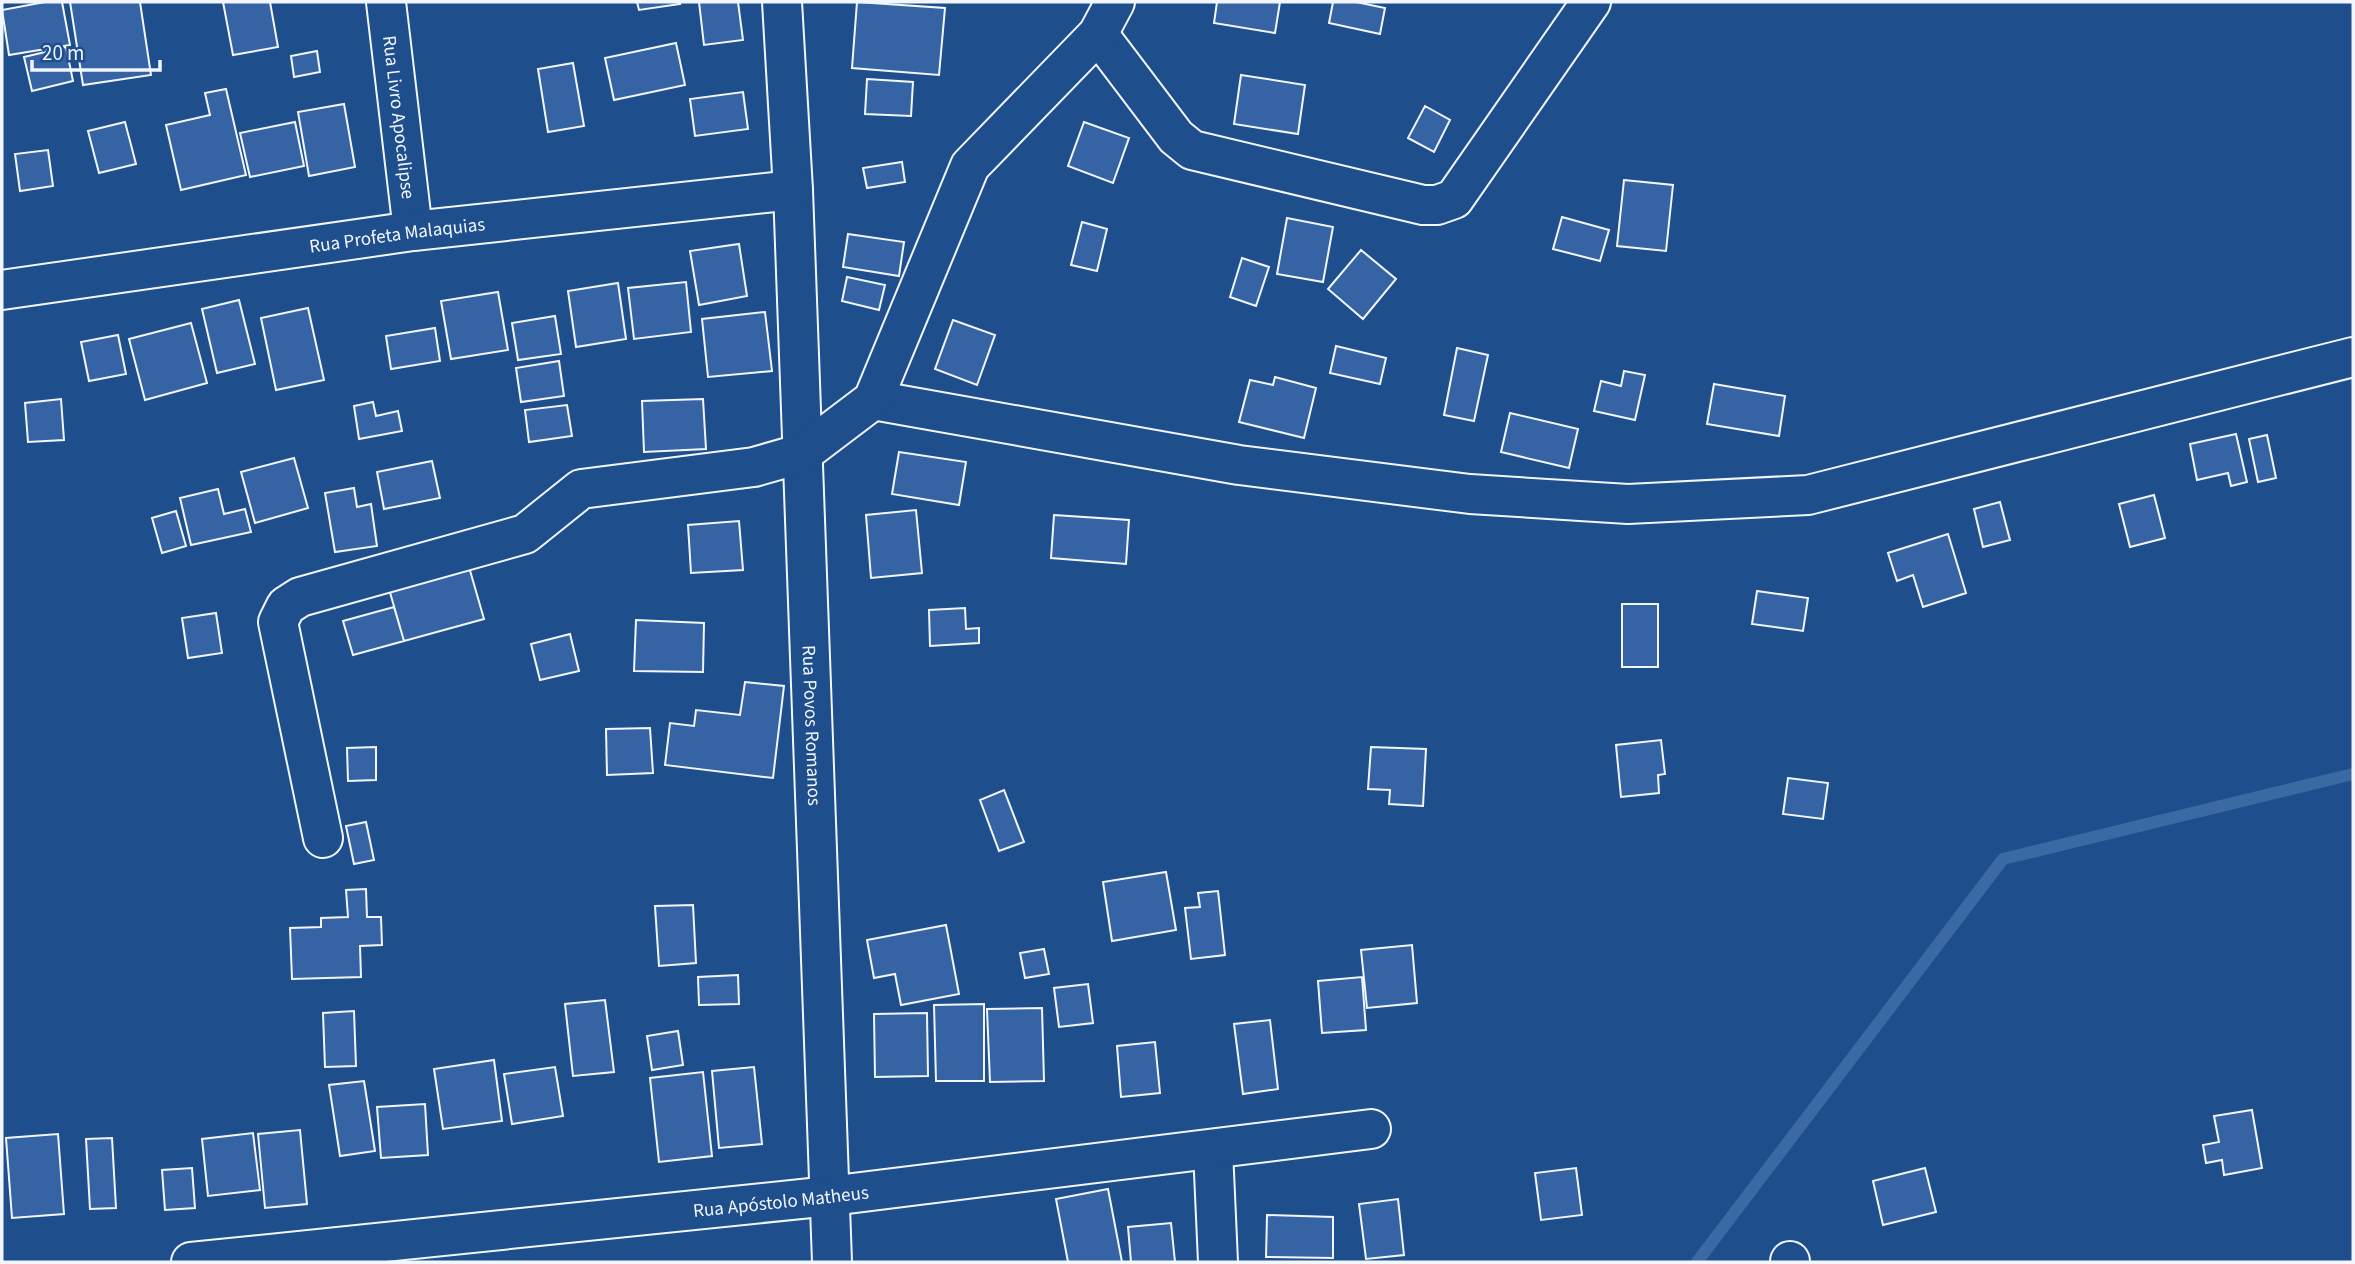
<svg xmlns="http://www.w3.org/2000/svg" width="2355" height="1264" viewBox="0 0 2355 1264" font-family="'Source Sans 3',sans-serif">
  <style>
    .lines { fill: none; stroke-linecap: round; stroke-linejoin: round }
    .stream { stroke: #3b69a3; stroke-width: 12 }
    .building { fill: #3563a3; stroke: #f2f6ff; stroke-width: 2 }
    .minor-casing { stroke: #f2f6ff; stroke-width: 42 }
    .minor { stroke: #1f4e8c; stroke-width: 38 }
    .labels { text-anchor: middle; stroke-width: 5; stroke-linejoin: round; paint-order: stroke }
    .street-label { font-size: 19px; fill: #f2f6ff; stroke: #1f4e8c }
  </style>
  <rect width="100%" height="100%" fill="#1f4e8c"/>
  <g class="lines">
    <path class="stream" d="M 1697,1262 L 2003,859 L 2353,774"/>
  </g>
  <path class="building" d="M 45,2 L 62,2 L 70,45 L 9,55 L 2,10 Z
    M 70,2 L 140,2 L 151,75 L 83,85 Z
    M 223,2 L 270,2 L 278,47 L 233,55 Z
    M 637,2 L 679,2 L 680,4 L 639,10 Z
    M 699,2 L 738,2 L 743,40 L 704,45 Z
    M 857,2 L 945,8 L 939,75 L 852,68 Z
    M 1217,2 L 1280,2 L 1275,33 L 1214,23 Z
    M 1333,2 L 1356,2 L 1385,8 L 1380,34 L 1329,23 Z
    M 676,43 L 685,85 L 614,100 L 605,58 Z
    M 66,47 L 73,81 L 32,91 L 24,57 Z
    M 317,51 L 320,72 L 294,77 L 291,56 Z
    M 573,63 L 584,126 L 548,132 L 538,69 Z
    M 1241,75 L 1305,85 L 1298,134 L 1234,124 Z
    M 867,79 L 913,82 L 911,116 L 865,114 Z
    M 226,89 L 246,175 L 181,190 L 166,125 L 210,115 L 205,93 Z
    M 743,92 L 748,129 L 695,136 L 690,99 Z
    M 344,104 L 355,167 L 309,176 L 298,112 Z
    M 1425,106 L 1450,120 L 1434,152 L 1408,138 Z
    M 125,122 L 136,164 L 99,173 L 88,131 Z
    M 295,122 L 304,166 L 250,177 L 240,133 Z
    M 1084,122 L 1129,138 L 1113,183 L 1068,166 Z
    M 48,150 L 53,186 L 20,191 L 15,154 Z
    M 902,162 L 905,182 L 867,188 L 863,168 Z
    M 1624,180 L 1673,185 L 1666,251 L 1617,246 Z
    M 1562,217 L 1609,230 L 1600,261 L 1553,249 Z
    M 1287,218 L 1333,227 L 1323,282 L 1277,274 Z
    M 1082,222 L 1107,229 L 1097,271 L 1071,265 Z
    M 848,234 L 904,242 L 899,276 L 843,267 Z
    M 739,244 L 747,296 L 699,305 L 690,251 Z
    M 1361,250 L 1396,279 L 1363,319 L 1328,289 Z
    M 1242,258 L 1269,267 L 1256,306 L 1230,297 Z
    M 847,277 L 885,285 L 879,310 L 842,301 Z
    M 686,282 L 691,332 L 634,339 L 628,288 Z
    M 618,283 L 626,339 L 576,347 L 568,291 Z
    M 498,292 L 508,350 L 451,359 L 441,301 Z
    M 239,300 L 255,364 L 217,373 L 202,309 Z
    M 308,308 L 324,380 L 276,390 L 261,318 Z
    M 765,312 L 772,371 L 708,377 L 702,319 Z
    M 555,316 L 561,354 L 518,360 L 512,323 Z
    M 953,320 L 995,335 L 977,385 L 935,369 Z
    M 191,323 L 207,383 L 145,400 L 129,339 Z
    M 435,328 L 440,361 L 391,369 L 386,336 Z
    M 118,335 L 126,374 L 89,381 L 81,342 Z
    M 1336,346 L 1386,358 L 1380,384 L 1330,373 Z
    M 1457,348 L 1488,355 L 1474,421 L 1444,415 Z
    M 559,361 L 564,396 L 521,402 L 516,368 Z
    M 1624,371 L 1645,375 L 1635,420 L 1594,411 L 1601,381 L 1621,386 Z
    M 1275,377 L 1316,388 L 1304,438 L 1239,422 L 1250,380 L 1273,385 Z
    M 1714,384 L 1785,396 L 1779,436 L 1707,424 Z
    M 61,399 L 64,440 L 28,442 L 25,403 Z
    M 703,399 L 706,449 L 644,452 L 642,401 Z
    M 373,402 L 376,416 L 398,411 L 402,431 L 359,439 L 354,406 Z
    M 567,405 L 572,436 L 529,442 L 525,410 Z
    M 1510,413 L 1578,429 L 1569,468 L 1501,452 Z
    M 2236,434 L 2247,482 L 2231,486 L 2228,473 L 2197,480 L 2190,444 Z
    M 2267,435 L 2276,478 L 2258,482 L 2249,439 Z
    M 899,452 L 966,462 L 959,505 L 892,494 Z
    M 294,458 L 308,508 L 255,523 L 241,472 Z
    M 432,461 L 440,498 L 384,509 L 377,472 Z
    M 354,488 L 357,507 L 371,504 L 377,546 L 335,552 L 325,493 Z
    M 218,489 L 224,514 L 245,509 L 251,532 L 191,545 L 180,498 Z
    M 2154,495 L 2165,538 L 2130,547 L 2119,504 Z
    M 2000,502 L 2010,540 L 1983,547 L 1974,509 Z
    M 916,510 L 922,573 L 871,578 L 866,515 Z
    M 176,511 L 186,546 L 162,553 L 152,518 Z
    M 1054,515 L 1129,520 L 1126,564 L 1051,558 Z
    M 739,521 L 743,570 L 691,573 L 688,525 Z
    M 1948,534 L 1966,593 L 1923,607 L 1913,575 L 1897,581 L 1888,553 Z
    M 469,567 L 484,619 L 404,641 L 389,589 Z
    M 1757,591 L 1808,598 L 1803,631 L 1752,624 Z
    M 1622,604 L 1658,604 L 1658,667 L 1622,667 Z
    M 394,607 L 404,641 L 353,655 L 343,621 Z
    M 965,608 L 966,629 L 979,628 L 979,643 L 930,646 L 929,610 Z
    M 216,613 L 222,653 L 188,658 L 182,618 Z
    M 636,620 L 704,623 L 703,672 L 634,671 Z
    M 570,634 L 579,671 L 540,680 L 531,644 Z
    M 745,682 L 784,686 L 773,778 L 665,765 L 670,723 L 694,726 L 696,710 L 740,715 Z
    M 650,728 L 653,773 L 607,775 L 606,729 Z
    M 1661,740 L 1665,774 L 1658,775 L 1659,793 L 1621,797 L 1616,745 Z
    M 376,747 L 376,780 L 348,781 L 347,748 Z
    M 1371,747 L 1426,749 L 1423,806 L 1389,804 L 1390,790 L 1368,789 Z
    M 1788,778 L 1828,783 L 1823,819 L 1783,814 Z
    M 1004,790 L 1024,842 L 999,851 L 980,800 Z
    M 366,822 L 374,860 L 354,864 L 346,826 Z
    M 1166,872 L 1176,930 L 1112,941 L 1103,882 Z
    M 366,889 L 367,917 L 381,917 L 382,945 L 360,946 L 361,977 L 292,979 L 290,928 L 321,927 L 321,918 L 348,917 L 346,890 Z
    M 1218,891 L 1225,955 L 1191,959 L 1185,908 L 1200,907 L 1198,893 Z
    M 693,905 L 696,963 L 659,966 L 655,906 Z
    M 946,925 L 959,994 L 901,1005 L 895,974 L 874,978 L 867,940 Z
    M 1412,945 L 1417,1003 L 1367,1008 L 1361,950 Z
    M 1044,949 L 1049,974 L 1025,978 L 1020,953 Z
    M 738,975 L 739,1004 L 699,1005 L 698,977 Z
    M 1362,977 L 1366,1030 L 1322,1033 L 1318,981 Z
    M 1088,984 L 1093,1023 L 1059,1027 L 1054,988 Z
    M 605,1000 L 614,1072 L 573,1076 L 565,1004 Z
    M 984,1004 L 984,1081 L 936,1081 L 934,1005 Z
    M 1042,1008 L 1044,1081 L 990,1082 L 987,1009 Z
    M 354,1011 L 356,1066 L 325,1067 L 323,1013 Z
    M 927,1013 L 928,1076 L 875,1077 L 874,1014 Z
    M 1270,1020 L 1278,1089 L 1243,1094 L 1234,1024 Z
    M 678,1031 L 683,1065 L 652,1070 L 647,1036 Z
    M 1155,1042 L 1160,1093 L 1121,1097 L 1117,1046 Z
    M 494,1060 L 502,1121 L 443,1129 L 434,1069 Z
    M 555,1067 L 563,1116 L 512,1124 L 504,1074 Z
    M 754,1067 L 762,1144 L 719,1148 L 712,1071 Z
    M 703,1072 L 712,1156 L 659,1162 L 650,1078 Z
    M 364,1081 L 375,1151 L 340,1156 L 329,1085 Z
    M 425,1104 L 428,1155 L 381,1158 L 377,1107 Z
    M 2252,1110 L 2262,1168 L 2224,1175 L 2222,1160 L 2206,1163 L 2203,1145 L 2219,1142 L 2214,1116 Z
    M 300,1130 L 307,1204 L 265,1208 L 258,1134 Z
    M 253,1133 L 260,1190 L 208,1196 L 202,1139 Z
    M 58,1134 L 64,1214 L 12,1218 L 6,1138 Z
    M 112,1138 L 116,1208 L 90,1209 L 86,1139 Z
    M 192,1168 L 195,1208 L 165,1210 L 162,1170 Z
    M 1576,1168 L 1582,1215 L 1541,1220 L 1535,1173 Z
    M 1925,1168 L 1936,1212 L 1883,1225 L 1873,1181 Z
    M 1108,1189 L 1122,1262 L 1068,1262 L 1056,1199 Z
    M 1398,1199 L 1404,1255 L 1366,1259 L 1359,1204 Z
    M 1267,1215 L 1333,1217 L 1333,1258 L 1266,1257 Z
    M 1171,1223 L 1175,1262 L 1131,1262 L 1128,1227 Z"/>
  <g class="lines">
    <defs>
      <g id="minor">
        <path id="s1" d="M 386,2 L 413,231"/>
        <path id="s2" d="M 782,2 L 793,190 L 832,1262"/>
        <path d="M 1098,34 L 1176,137 L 1192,150 L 1423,205 L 1437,205 L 1454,199 L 1591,2"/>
        <path id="s3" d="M 2,290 L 413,231 L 793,190"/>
        <path d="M 873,400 L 1239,465 L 1470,494 L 1628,504 L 1808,495 L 2353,357"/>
        <path d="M 323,838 L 278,622 L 286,606 L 300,597 L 525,534 L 581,489 L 754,467 L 803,453 L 873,400 L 970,166 L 1098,34 L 1115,2"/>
        <path d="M 1213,1150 L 1218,1262"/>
        <path d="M 1790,1261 L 1790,1262"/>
        <path id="s4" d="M 191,1262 L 830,1196 L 1371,1129"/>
      </g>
    </defs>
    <use href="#minor" class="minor-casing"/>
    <use href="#minor" class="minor"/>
  </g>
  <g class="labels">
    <g class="street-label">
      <text dy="7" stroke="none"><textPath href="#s1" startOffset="116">Rua Livro Apocalipse</textPath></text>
      <text dy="7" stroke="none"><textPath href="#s3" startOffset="399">Rua Profeta Malaquias</textPath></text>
      <text dy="7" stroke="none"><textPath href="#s2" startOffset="724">Rua Povos Romanos</textPath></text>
      <text dy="7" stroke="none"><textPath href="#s4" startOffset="593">Rua Apóstolo Matheus</textPath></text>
    </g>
  </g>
  <rect width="2355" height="1264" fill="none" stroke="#f2f6ff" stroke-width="7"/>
  <path d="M32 60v10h128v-10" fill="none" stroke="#f2f6ff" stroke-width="3.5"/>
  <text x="42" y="60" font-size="21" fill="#f2f6ff" stroke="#1f4e8c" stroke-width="5" paint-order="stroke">20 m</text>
</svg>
